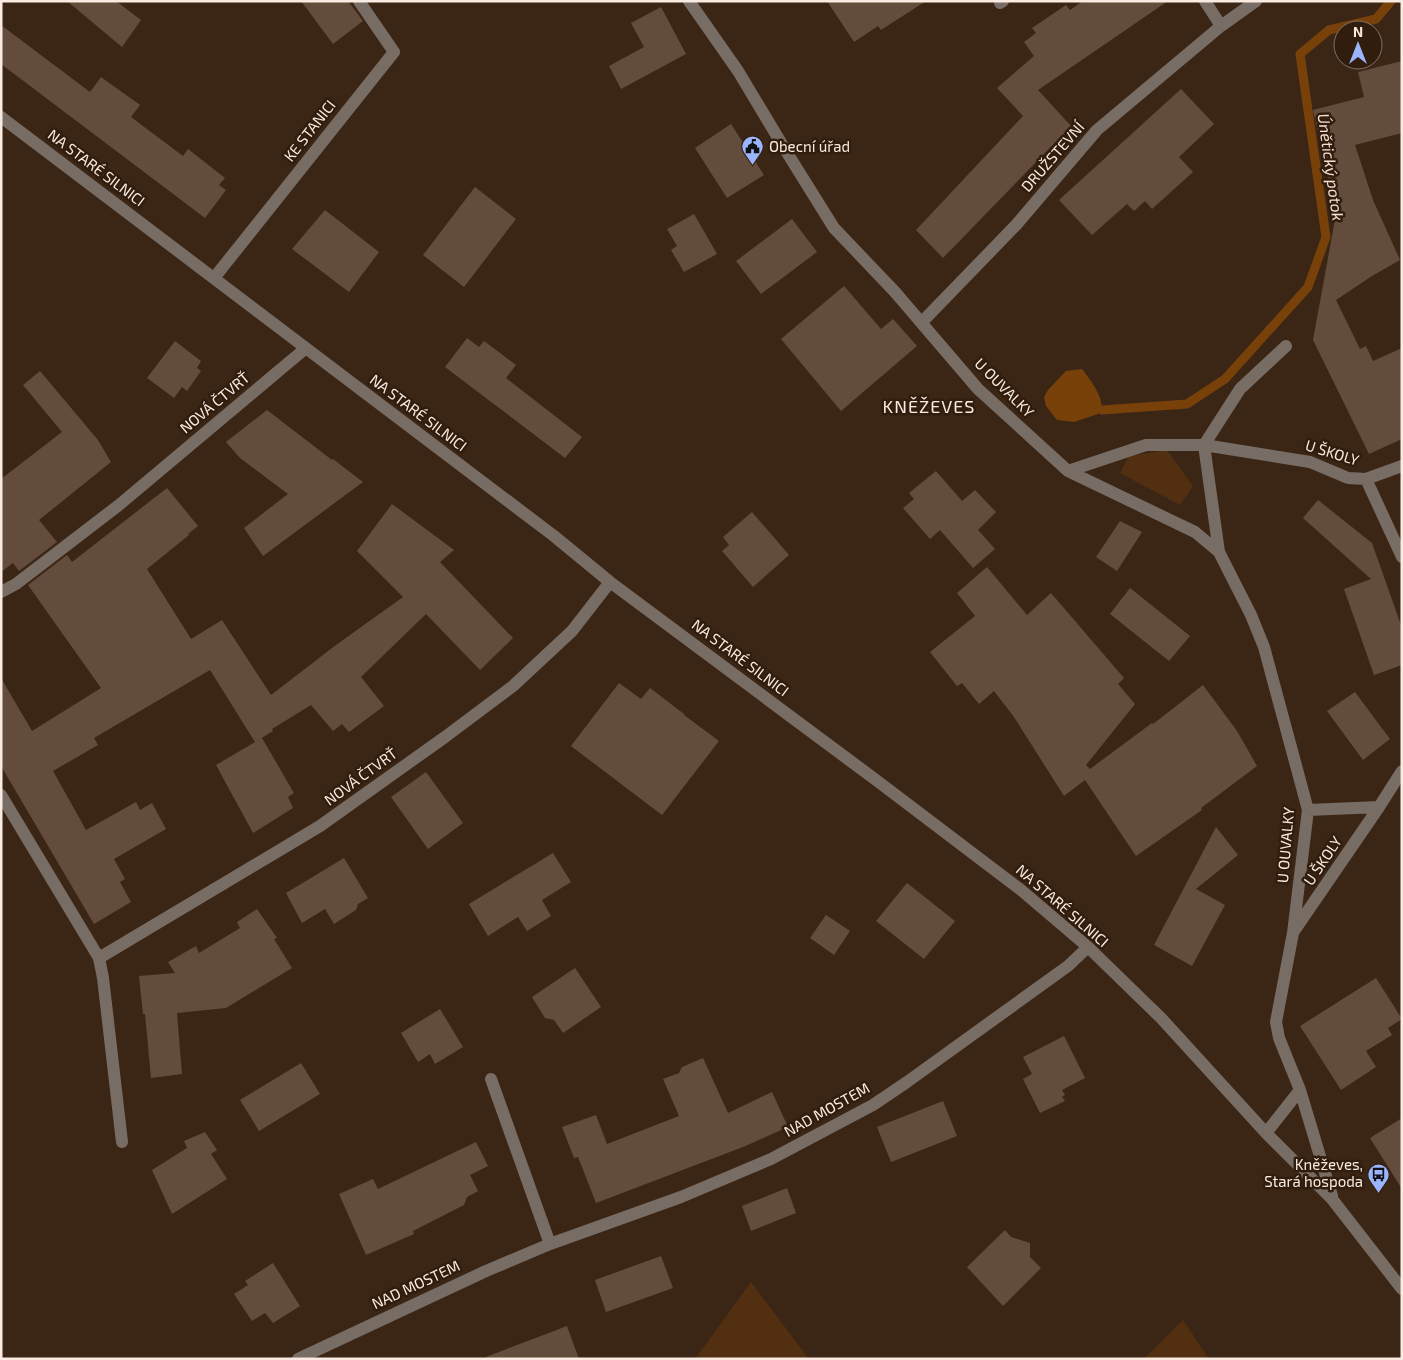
<svg xmlns="http://www.w3.org/2000/svg" width="1403" height="1360" viewBox="0 0 1403 1360" font-family="'Exo 2',sans-serif">
  <style>
    .green { fill: #522f10 }
    .water { fill: #78410a }
    .lines { fill: none; stroke-linecap: round; stroke-linejoin: round }
    .stream { stroke: #78410a; stroke-width: 9 }
    .building { fill: #634c3b }
    .street { stroke: #786d65; stroke-width: 12 }
    .labels { text-anchor: middle; stroke-width: 5; stroke-linejoin: round; paint-order: stroke }
    .street-label { font-size: 15px; fill: #f9ebe1; stroke: #311d0d }
    .poi-label { font-size: 15px; fill: #f9ebe1; stroke: #311d0d; text-anchor: start }
    .water-label { font-size: 16px; font-style: italic; fill: #f5e0d1; stroke: #311d0d }
    .quarter-label { font-size: 18px; letter-spacing: 1px; fill: #f9ebe1; stroke: #311d0d }
  </style>
  <rect width="100%" height="100%" fill="#3b2616"/>
  <path class="green" d="M 1167,450 L 1193,486 L 1180,505 L 1120,473 L 1129,456 Z
    M 751,1282 L 809,1359 L 695,1359 Z
    M 1183,1320 L 1209,1359 L 1144,1359 Z"/>
  <path class="water" d="M 1082,369 C 1091,381 1102,394 1102,410 L 1098,414 L 1074,422 L 1057,420 L 1046,406 L 1044,397 L 1048,390 L 1066,371 Z"/>
  <g class="lines">
    <path class="stream" d="M 1102,410 L 1187,404 L 1225,379 L 1308,287 L 1326,237 L 1300,54 L 1329,30 L 1376,19 L 1391,1"/>
  </g>
  <path class="building" d="M 67,1 L 116,1 L 141,20 L 122,47 Z
    M 301,1 L 348,1 L 363,21 L 333,44 Z
    M 827,1 L 926,1 L 881,30 L 878,26 L 854,42 Z
    M 1083,1 L 1168,1 L 1038,90 L 1071,126 L 943,258 L 916,230 L 1023,116 L 997,88 L 1034,56 L 1024,42 L 1036,33 L 1032,28 L 1066,5 L 1070,10 Z
    M 661,7 L 686,54 L 621,89 L 609,66 L 644,47 L 631,23 Z
    M 1,25 L 90,92 L 101,77 L 140,105 L 131,117 L 183,156 L 188,149 L 225,178 L 219,185 L 226,190 L 205,218 L 1,64 Z
    M 1402,61 L 1402,133 L 1355,145 L 1373,200 L 1400,260 L 1372,276 L 1336,300 L 1360,349 L 1366,346 L 1373,361 L 1402,348 L 1402,439 L 1369,454 L 1313,340 L 1336,214 L 1313,110 L 1364,97 L 1358,72 Z
    M 1181,89 L 1214,124 L 1179,157 L 1193,172 L 1152,209 L 1145,201 L 1134,211 L 1127,204 L 1092,235 L 1059,200 Z
    M 731,124 L 764,175 L 727,198 L 695,148 Z
    M 475,187 L 516,219 L 464,287 L 423,255 Z
    M 325,210 L 379,252 L 349,292 L 292,249 Z
    M 694,214 L 717,254 L 684,272 L 671,250 L 677,246 L 667,229 Z
    M 792,219 L 817,252 L 761,294 L 736,261 Z
    M 844,286 L 881,329 L 893,319 L 917,346 L 841,411 L 781,339 Z
    M 467,338 L 479,347 L 484,341 L 516,365 L 506,378 L 582,437 L 565,458 L 445,367 Z
    M 175,341 L 201,361 L 197,368 L 201,371 L 187,391 L 182,387 L 174,398 L 147,378 Z
    M 40,371 L 98,440 L 111,462 L 39,520 L 57,542 L 19,571 L 13,563 L 1,572 L 1,479 L 62,432 L 23,385 Z
    M 267,410 L 332,460 L 333,459 L 363,482 L 263,556 L 244,528 L 288,494 L 240,458 L 226,442 Z
    M 936,471 L 962,501 L 975,490 L 996,512 L 978,530 L 995,549 L 973,568 L 940,530 L 930,539 L 903,508 L 914,499 L 909,493 Z
    M 167,488 L 198,526 L 188,534 L 189,535 L 147,569 L 191,639 L 222,620 L 271,695 L 336,645 L 403,597 L 357,551 L 392,504 L 454,550 L 440,562 L 513,638 L 480,670 L 426,614 L 361,677 L 384,706 L 349,732 L 342,724 L 333,731 L 311,705 L 272,729 L 273,731 L 255,742 L 210,670 L 94,738 L 98,745 L 53,771 L 86,830 L 136,802 L 140,810 L 152,803 L 166,829 L 114,859 L 125,879 L 120,882 L 131,902 L 94,924 L 1,766 L 1,678 L 32,731 L 101,688 L 28,585 L 67,555 L 72,562 Z
    M 1318,500 L 1372,543 L 1402,628 L 1402,665 L 1374,675 L 1344,589 L 1371,579 L 1303,518 Z
    M 752,512 L 789,555 L 753,587 L 722,551 L 729,545 L 723,537 Z
    M 1120,521 L 1142,532 L 1117,571 L 1096,557 Z
    M 987,567 L 1027,615 L 1051,593 L 1124,678 L 1118,684 L 1135,704 L 1086,765 L 1090,769 L 1152,723 L 1153,724 L 1203,685 L 1237,731 L 1257,766 L 1201,808 L 1202,810 L 1136,856 L 1085,780 L 1064,796 L 1014,717 L 994,691 L 979,704 L 962,683 L 957,686 L 930,652 L 975,616 L 957,593 Z
    M 1130,588 L 1190,636 L 1169,661 L 1110,614 Z
    M 619,683 L 641,699 L 650,688 L 684,714 L 684,715 L 719,741 L 662,815 L 571,746 Z
    M 1355,692 L 1390,739 L 1363,760 L 1327,711 Z
    M 262,738 L 294,793 L 288,797 L 293,808 L 253,833 L 216,765 Z
    M 426,772 L 463,823 L 428,849 L 391,797 Z
    M 1216,827 L 1238,855 L 1196,889 L 1225,905 L 1192,966 L 1154,945 Z
    M 553,853 L 571,882 L 542,900 L 551,916 L 527,931 L 518,917 L 488,936 L 469,904 Z
    M 344,858 L 368,898 L 358,904 L 356,910 L 334,924 L 325,909 L 302,923 L 286,893 Z
    M 907,883 L 955,921 L 924,959 L 876,921 Z
    M 257,909 L 277,938 L 274,939 L 292,968 L 226,1008 L 177,1013 L 182,1074 L 151,1078 L 145,1014 L 143,1014 L 139,976 L 175,973 L 168,962 L 196,946 L 199,953 L 240,928 L 237,922 Z
    M 826,915 L 850,931 L 834,955 L 810,938 Z
    M 575,968 L 601,1007 L 563,1033 L 554,1020 L 545,1018 L 532,997 Z
    M 1376,978 L 1402,1019 L 1388,1028 L 1392,1035 L 1366,1051 L 1376,1067 L 1341,1090 L 1300,1026 Z
    M 440,1009 L 463,1047 L 435,1064 L 430,1054 L 418,1062 L 401,1033 Z
    M 1064,1036 L 1085,1078 L 1062,1090 L 1065,1095 L 1062,1097 L 1065,1101 L 1040,1113 L 1023,1079 L 1032,1074 L 1023,1057 Z
    M 703,1058 L 728,1113 L 772,1092 L 788,1127 L 743,1147 L 596,1203 L 578,1157 L 574,1158 L 562,1127 L 596,1115 L 607,1144 L 679,1116 L 663,1079 L 679,1073 L 682,1067 Z
    M 301,1063 L 320,1094 L 259,1131 L 240,1100 Z
    M 943,1101 L 957,1136 L 891,1162 L 877,1127 Z
    M 1402,1118 L 1402,1189 L 1370,1138 Z
    M 205,1132 L 217,1150 L 211,1154 L 227,1179 L 172,1214 L 152,1170 L 187,1148 L 184,1141 Z
    M 476,1142 L 488,1166 L 470,1175 L 478,1191 L 467,1197 L 464,1205 L 413,1231 L 414,1234 L 366,1255 L 339,1194 L 373,1179 L 378,1189 Z
    M 787,1188 L 796,1213 L 751,1231 L 742,1206 Z
    M 1005,1230 L 1011,1237 L 1030,1243 L 1030,1257 L 1041,1268 L 1003,1306 L 967,1267 Z
    M 661,1256 L 673,1288 L 606,1312 L 595,1280 Z
    M 273,1263 L 300,1306 L 273,1323 L 265,1313 L 252,1321 L 234,1294 L 248,1285 L 245,1281 Z
    M 567,1326 L 579,1359 L 487,1359 L 486,1357 Z"/>
  <g class="lines">
    <path class="street" d="M 689,1 L 738,71 L 786,151 L 834,228 L 895,292 L 978,389 L 1068,471 L 1146,445 L 1204,445 L 1240,389 L 1286,346
      M 1205,1 L 1221,26
      M 1000,3 L 1003,1
      M 1,117 L 554,536 L 610,582 L 880,783 L 1021,890 L 1088,947 L 1161,1018 L 1266,1133 L 1332,1199 L 1402,1289
      M 214,278 L 394,52 L 359,1
      M 922,322 L 1016,225 L 1097,130 L 1221,26 L 1256,1
      M 1068,471 L 1195,532 L 1219,552
      M 1366,479 L 1402,466
      M 1,592 L 16,584 L 119,505 L 306,348
      M 1,795 L 99,958 L 103,978 L 122,1142
      M 1308,810 L 1379,807
      M 1294,931 L 1379,807 L 1402,771
      M 99,958 L 320,826 L 445,737 L 513,686 L 572,631 L 610,582
      M 491,1079 L 550,1244
      M 1300,1090 L 1332,1196
      M 1266,1133 L 1300,1090 L 1279,1038 L 1276,1022 L 1293,933 L 1308,810 L 1264,647 L 1251,615 L 1219,552 L 1204,445 L 1310,462 L 1348,478 L 1366,479 L 1402,557
      M 298,1359 L 486,1271 L 550,1244 L 681,1197 L 771,1159 L 873,1105 L 907,1082 L 1068,966 L 1088,947"/>
  </g>
  <defs>
    <symbol id="civic-pin" viewBox="-11 -11 22 30"><path d="M0 17L-7.5 6A9.5 9.5 0 1 1 7.5 6Z" fill="#9ab5fd" stroke="#311d0d"/><path d="M-.6-6.5H3V-4.5H.6V-3L4-1V1h2V6H-6V1h2V-1L-.6-3ZM-1.2 2.5V6h2.4V2.5Z" fill="#111"/></symbol>
    <symbol id="bus-pin" viewBox="-11 -11 22 30"><path d="M0 17L-7.5 6A9.5 9.5 0 1 1 7.5 6Z" fill="#9ab5fd" stroke="#311d0d"/><path d="M-5-6H5V4H4V6H2V4H-2V6H-4V4H-5ZM-3.5-4V0h7V-4ZM-3.5 1.2v1.5H-2V1.2ZM2 1.2v1.5H3.5V1.2Z" fill="#111"/></symbol>
  </defs>
  <g fill-rule="evenodd">
    <use href="#civic-pin" x="740" y="134" width="25" height="34"/>
    <use href="#bus-pin" x="1366" y="1162" width="25" height="34"/>
  </g>
  <g class="labels">
    <g class="street-label">
      <text transform="translate(310 131) rotate(-52)" y="5">KE STANICI</text>
      <text transform="translate(1053 157) rotate(-49)" y="5">DRUŽSTEVNÍ</text>
      <text transform="translate(96 168) rotate(37)" y="5">NA STARÉ SILNICI</text>
      <text transform="translate(1004 388) rotate(45)" y="5">U OUVALKY</text>
      <text transform="translate(215 403) rotate(-40)" y="5">NOVÁ ČTVRŤ</text>
      <text transform="translate(418 413) rotate(37)" y="5">NA STARÉ SILNICI</text>
      <text transform="translate(1332 453) rotate(17)" y="5">U ŠKOLY</text>
      <text transform="translate(740 658) rotate(37)" y="5">NA STARÉ SILNICI</text>
      <text transform="translate(361 777) rotate(-36)" y="5">NOVÁ ČTVRŤ</text>
      <text transform="translate(1286 845) rotate(-85)" y="5">U OUVALKY</text>
      <text transform="translate(1323 861) rotate(-56)" y="5">U ŠKOLY</text>
      <text transform="translate(1062 906) rotate(41)" y="5">NA STARÉ SILNICI</text>
      <text transform="translate(827 1110) rotate(-29)" y="5">NAD MOSTEM</text>
      <text transform="translate(416 1285) rotate(-25)" y="5">NAD MOSTEM</text>
    </g>
    <g class="poi-label">
      <text x="769" y="152">Obecní úřad</text>
      <text x="1363" y="1170" text-anchor="end">Kněževes,<tspan x="1363" dy="17">Stará hospoda</tspan></text>
    </g>
    <g class="water-label">
      <text transform="translate(1331 167) rotate(82)" y="6">Únětický potok</text>
    </g>
    <g class="quarter-label">
      <text x="929" y="413">KNĚŽEVES</text>
    </g>
  </g>
  <rect width="1403" height="1360" fill="none" stroke="#f9ebe1" stroke-width="5"/>
  <g transform="translate(1358 45)"><circle r="24" fill="#311d0d" stroke="#816f62"/>
  <path d="M0-4L9 19L0 12L-9 19Z" fill="#9ab5fd"/>
  <text y="-8" font-size="14" font-weight="bold" text-anchor="middle" fill="#f9ebe1">N</text>
  </g>
</svg>
